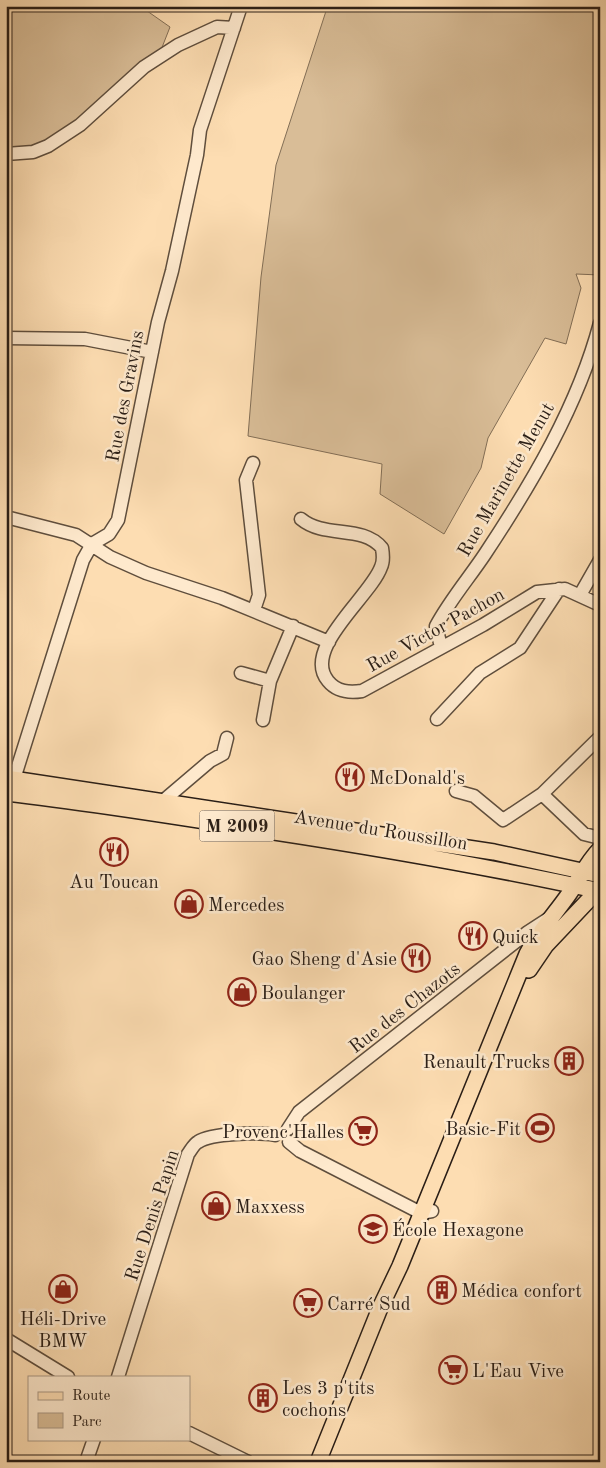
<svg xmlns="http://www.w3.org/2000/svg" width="606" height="1468" viewBox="0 0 606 1468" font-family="'Old Standard TT',serif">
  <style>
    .green { fill: #d9bd97; stroke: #826e56 }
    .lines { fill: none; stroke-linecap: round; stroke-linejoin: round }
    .minor-casing { stroke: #5f4e3d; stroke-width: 15 }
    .major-casing { stroke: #2a1e16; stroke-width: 18 }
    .minor { stroke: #fee9cd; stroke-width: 12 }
    .major { stroke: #fdddb2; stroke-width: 15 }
    .labels { text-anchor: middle; stroke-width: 5; stroke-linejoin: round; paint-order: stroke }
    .shield { fill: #fee9cd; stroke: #6a5b4d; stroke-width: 1 }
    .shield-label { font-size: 18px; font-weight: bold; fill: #2a1e16 }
    .street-label { font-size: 19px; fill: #2a1e16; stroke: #fee9cd }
    .poi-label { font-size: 19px; fill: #2a1e16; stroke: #fee9cd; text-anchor: start }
  </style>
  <rect width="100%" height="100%" fill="#fdddb2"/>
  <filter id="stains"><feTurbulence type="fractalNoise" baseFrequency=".004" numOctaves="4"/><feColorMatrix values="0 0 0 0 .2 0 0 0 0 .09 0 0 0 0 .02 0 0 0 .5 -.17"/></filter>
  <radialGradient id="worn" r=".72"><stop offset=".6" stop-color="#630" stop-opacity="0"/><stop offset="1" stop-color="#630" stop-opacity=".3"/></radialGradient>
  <path class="green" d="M 6,6 L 140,6 L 170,27 L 161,50 L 63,138 L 6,154 Z
    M 301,6 L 600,6 L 600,275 L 576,274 L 581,288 L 566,344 L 545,338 L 488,438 L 481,468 L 444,534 L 380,494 L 382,464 L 248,436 L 261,277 L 276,165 L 327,8 Z"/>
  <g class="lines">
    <defs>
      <path id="minor" d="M 6,154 L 33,152 L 48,146 L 80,125 L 144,67 L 178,45 L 217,27 L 234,28
        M 6,338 L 85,339 L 152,352
        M 253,463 L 246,480 L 259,595 L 254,610
        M 6,517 L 76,535 L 110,557 L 146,573 L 222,598 L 329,642
        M 301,519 C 325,539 362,524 382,548 C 383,554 384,561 381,567 C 371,596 301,649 328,681 C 337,692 349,693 362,691 L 483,625 L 537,592 L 565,589 L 600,605
        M 580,595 L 600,560
        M 441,647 L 436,626 C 450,600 469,578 485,554 C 532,483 578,406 600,323
        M 241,673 L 270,681
        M 437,719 L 480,673 L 520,648 L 559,589
        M 263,720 L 270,681 L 293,626
        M 14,779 L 83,560 L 92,544 L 109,534 L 118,520 L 158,322 L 172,271 L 197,155 L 200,130 L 241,6
        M 456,791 L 474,796 L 503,820 L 542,794 L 600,737
        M 542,794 L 584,834 L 600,838
        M 163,801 L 210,761 L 223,754 L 227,738
        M 288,1129 L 299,1112 L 528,932 L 548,919
        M 289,1142 L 300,1151 L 421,1213 L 432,1211
        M 6,1339 L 68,1377
        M 118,1377 L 188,1154 C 191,1150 194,1144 198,1142 C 211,1133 259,1132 275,1135
        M 189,1433 L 248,1462
        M 86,1462 L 94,1439"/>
      <path id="major" d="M 6,778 L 494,852 L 600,875
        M 6,793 C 94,803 181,817 268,831 C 380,848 490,867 600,891
        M 529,970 L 546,945 L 600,888
        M 318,1462 L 380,1308 L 400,1266 L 527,954 C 539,931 555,914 569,894 C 580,878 587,862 600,849"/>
    </defs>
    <use href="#minor" class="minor-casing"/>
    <use href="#major" class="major-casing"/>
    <use href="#minor" class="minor"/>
    <use href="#major" class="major"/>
  </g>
  <defs>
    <symbol id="restaurant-ring" viewBox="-11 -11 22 22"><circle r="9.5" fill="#fee9cd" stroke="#8f2418" stroke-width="1.5"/><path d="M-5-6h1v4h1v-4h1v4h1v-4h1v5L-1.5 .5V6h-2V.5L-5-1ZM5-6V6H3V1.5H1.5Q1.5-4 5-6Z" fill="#8f2418"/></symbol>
    <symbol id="shop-ring" viewBox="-11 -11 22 22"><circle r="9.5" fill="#fee9cd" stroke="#8f2418" stroke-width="1.5"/><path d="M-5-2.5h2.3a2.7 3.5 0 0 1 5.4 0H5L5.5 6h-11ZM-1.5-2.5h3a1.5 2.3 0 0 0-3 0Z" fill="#8f2418"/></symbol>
    <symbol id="building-ring" viewBox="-11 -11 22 22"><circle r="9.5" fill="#fee9cd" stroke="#8f2418" stroke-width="1.5"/><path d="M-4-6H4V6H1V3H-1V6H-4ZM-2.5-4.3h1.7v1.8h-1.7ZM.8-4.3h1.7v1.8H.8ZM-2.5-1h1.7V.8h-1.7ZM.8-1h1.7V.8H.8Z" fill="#8f2418"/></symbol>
    <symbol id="stadium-ring" viewBox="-11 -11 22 22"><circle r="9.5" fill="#fee9cd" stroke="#8f2418" stroke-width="1.5"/><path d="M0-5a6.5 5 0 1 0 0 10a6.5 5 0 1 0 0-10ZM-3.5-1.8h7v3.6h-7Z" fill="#8f2418"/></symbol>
    <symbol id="supermarket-ring" viewBox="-11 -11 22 22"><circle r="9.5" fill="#fee9cd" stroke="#8f2418" stroke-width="1.5"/><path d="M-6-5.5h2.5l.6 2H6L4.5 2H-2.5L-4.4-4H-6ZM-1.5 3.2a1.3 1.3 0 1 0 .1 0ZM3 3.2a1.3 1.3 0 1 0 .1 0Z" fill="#8f2418"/></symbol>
    <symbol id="university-ring" viewBox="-11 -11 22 22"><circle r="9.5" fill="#fee9cd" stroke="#8f2418" stroke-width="1.5"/><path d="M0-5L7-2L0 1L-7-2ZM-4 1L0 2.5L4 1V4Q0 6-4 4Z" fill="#8f2418"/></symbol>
  </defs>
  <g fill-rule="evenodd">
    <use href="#restaurant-ring" x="334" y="761" width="32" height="32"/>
    <use href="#restaurant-ring" x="98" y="836" width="32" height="32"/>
    <use href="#shop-ring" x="173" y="888" width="32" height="32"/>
    <use href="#restaurant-ring" x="457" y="920" width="32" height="32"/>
    <use href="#restaurant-ring" x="400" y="942" width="32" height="32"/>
    <use href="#shop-ring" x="226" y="976" width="32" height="32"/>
    <use href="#building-ring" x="553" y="1045" width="32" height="32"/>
    <use href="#stadium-ring" x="524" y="1112" width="32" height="32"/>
    <use href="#supermarket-ring" x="347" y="1115" width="32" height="32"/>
    <use href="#shop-ring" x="200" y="1190" width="32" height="32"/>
    <use href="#university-ring" x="357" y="1213" width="32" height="32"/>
    <use href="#shop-ring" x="47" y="1273" width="32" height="32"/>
    <use href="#building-ring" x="426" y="1274" width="32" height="32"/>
    <use href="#supermarket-ring" x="292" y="1287" width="32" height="32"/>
    <use href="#supermarket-ring" x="437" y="1354" width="32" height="32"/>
    <use href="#building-ring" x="247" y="1382" width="32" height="32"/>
  </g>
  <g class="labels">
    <rect class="shield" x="199.5" y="810.5" width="75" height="31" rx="4"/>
    <g class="shield-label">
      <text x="237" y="832">M 2009</text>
    </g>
    <g class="street-label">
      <text transform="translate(124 396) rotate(-79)" y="7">Rue des Gravins</text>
      <text transform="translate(505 479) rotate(-60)" y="7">Rue Marinette Menut</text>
      <text transform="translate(435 629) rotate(-29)" y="7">Rue Victor Pachon</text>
      <text transform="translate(381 829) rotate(9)" y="7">Avenue du Roussillon</text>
      <text transform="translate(404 1007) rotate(-38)" y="7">Rue des Chazots</text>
      <text transform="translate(151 1215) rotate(-72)" y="7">Rue Denis Papin</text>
    </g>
    <g class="poi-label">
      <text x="369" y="784">McDonald's</text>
      <text x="114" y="888" text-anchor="middle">Au Toucan</text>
      <text x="208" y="911">Mercedes</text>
      <text x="492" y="943">Quick</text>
      <text x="397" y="965" text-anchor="end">Gao Sheng d'Asie</text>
      <text x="261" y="999">Boulanger</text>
      <text x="550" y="1068" text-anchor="end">Renault Trucks</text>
      <text x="521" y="1135" text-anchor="end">Basic-Fit</text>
      <text x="344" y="1138" text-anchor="end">Provenc'Halles</text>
      <text x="235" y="1213">Maxxess</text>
      <text x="392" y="1236">École Hexagone</text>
      <text x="461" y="1297">Médica confort</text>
      <text x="327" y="1310">Carré Sud</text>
      <text x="63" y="1325" text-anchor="middle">Héli-Drive<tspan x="63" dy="22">BMW</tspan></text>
      <text x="472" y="1377">L'Eau Vive</text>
      <text x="282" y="1394">Les 3 p'tits<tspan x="282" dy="22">cochons</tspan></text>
    </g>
  </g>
  <rect width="606" height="1468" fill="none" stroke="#fdddb2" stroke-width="25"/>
  <rect x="8" y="8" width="591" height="1453" fill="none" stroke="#2a1e16" stroke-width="2.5"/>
  <rect x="12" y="12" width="581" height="1443" fill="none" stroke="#2a1e16"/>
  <rect x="28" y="1376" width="162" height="65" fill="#fee9cd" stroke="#a99884"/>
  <rect x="38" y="1392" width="25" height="8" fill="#fdddb2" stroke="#a99884"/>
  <text x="72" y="1400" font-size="15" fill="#2a1e16">Route</text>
  <rect x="38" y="1413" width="25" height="15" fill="#d9bd97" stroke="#a99884"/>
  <text x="72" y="1426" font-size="15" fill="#2a1e16">Parc</text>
  <rect width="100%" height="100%" filter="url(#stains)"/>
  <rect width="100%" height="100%" fill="url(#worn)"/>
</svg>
